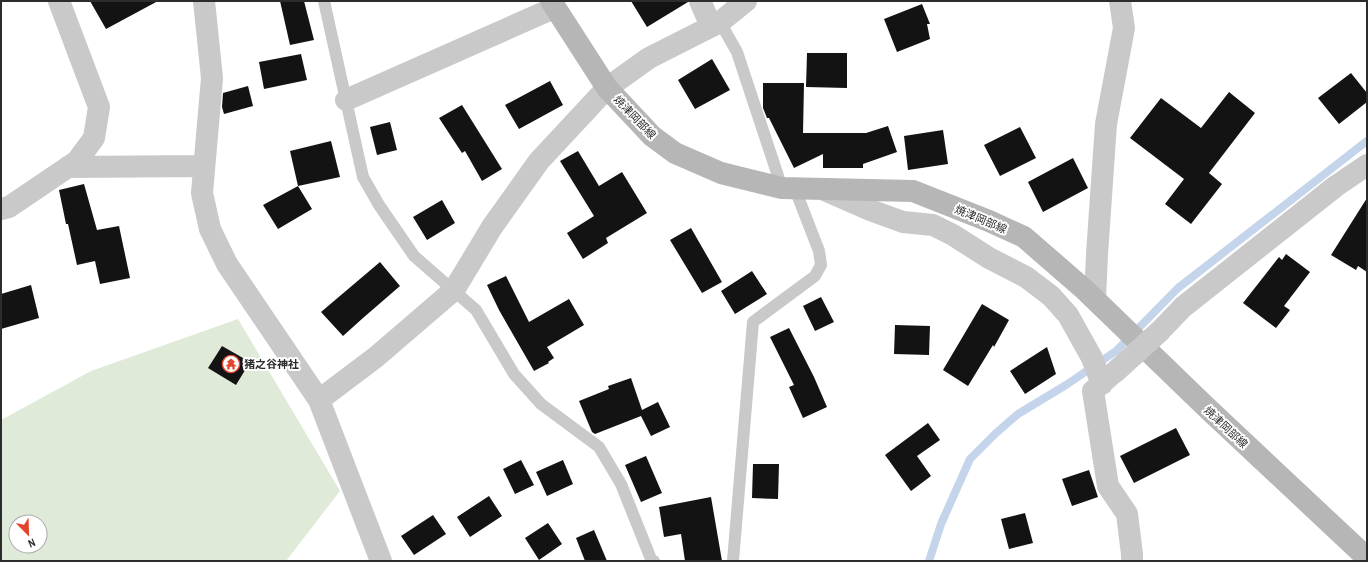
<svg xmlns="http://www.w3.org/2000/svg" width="1368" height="562" viewBox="0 0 1368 562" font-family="'Archivo Narrow','Noto Sans JP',sans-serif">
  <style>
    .green { fill: #dfead9; fill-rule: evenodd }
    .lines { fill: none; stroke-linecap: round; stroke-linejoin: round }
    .stream { stroke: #c4d4ea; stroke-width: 8 }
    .building { fill: #131313 }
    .service { stroke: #c9c9c9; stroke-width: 12 }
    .minor { stroke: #c9c9c9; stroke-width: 22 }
    .secondary { stroke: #b6b6b6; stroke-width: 22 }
    .minor-bridge { stroke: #c9c9c9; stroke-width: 22 }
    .labels { text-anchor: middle; stroke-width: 4; stroke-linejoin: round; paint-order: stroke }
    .street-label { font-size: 11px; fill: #2c2c2c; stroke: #fff }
    .poi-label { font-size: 11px; font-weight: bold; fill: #2c2c2c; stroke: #fff; text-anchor: start }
  </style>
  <rect width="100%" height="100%" fill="#fff"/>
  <path class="green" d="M 238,319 L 340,491 L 286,561 L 1,561 L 1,420 L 91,371 ZM 16,522 L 40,522 L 40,546 L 16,546 Z"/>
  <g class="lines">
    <path class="stream" d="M 929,561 L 941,524 L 970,459 L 996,433 L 1018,414 L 1066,385 L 1116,351 L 1178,288 L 1367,141"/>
  </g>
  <path class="building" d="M 90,1 L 158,1 L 106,29 Z
    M 280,1 L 304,1 L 314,40 L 290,45 Z
    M 631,1 L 688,1 L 688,2 L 647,27 Z
    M 922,4 L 930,24 L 927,24 L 930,39 L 897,52 L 884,19 Z
    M 807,53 L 847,53 L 847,88 L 806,87 Z
    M 301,54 L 307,80 L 264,89 L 259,62 Z
    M 712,59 L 730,90 L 695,109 L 678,80 Z
    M 1351,73 L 1367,93 L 1367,102 L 1339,124 L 1318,98 Z
    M 550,81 L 563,105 L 519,129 L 505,105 Z
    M 763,83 L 804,83 L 803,133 L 866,133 L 888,126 L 897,152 L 863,164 L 863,168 L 823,168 L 823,154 L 794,168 L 769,118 L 767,118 L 763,108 Z
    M 248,86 L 253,106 L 224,114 L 222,107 L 223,93 Z
    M 1229,92 L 1255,113 L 1209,173 L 1222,184 L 1191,224 L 1165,204 L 1184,179 L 1130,138 L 1161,98 L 1201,128 Z
    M 462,105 L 502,169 L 482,181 L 465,151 L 462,153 L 439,118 Z
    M 390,122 L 397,150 L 377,155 L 370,127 Z
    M 1020,127 L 1036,158 L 1000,176 L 984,145 Z
    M 943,130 L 948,164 L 908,170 L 904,136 Z
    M 331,141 L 340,177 L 298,186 L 312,209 L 278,229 L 263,205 L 298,186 L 290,151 Z
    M 578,151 L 599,186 L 622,172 L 647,213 L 606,238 L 608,243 L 583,259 L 567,233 L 594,216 L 560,161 Z
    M 1073,158 L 1088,188 L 1043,212 L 1028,182 Z
    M 84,184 L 97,230 L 119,226 L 130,278 L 100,284 L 95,261 L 77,265 L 68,224 L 66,224 L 59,190 Z
    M 1367,198 L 1367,272 L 1358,266 L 1356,270 L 1331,255 Z
    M 442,200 L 455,223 L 427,240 L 413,217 Z
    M 691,228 L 722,282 L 702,293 L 670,240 Z
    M 1286,254 L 1310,272 L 1284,306 L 1290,310 L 1276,328 L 1243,303 L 1279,257 L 1282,260 Z
    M 380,262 L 400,286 L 363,318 L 343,336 L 321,312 Z
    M 752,271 L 767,294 L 735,314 L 721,291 Z
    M 506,276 L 529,322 L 569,299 L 584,325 L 547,347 L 554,358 L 548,362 L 549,363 L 534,371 L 499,310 L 487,285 Z
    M 31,285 L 39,318 L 1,329 L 1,294 Z
    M 821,297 L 834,322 L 815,331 L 803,306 Z
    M 982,304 L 1009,320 L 994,347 L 993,345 L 968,386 L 943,370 Z
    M 895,325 L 930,326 L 929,355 L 894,354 Z
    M 789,328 L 814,377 L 827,407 L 803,418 L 789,387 L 794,385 L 770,337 Z
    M 222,346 L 250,362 L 236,385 L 208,368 Z
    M 1047,347 L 1056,374 L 1025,394 L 1010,371 Z
    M 631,378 L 642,410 L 658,402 L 670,427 L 651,436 L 641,416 L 595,434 L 592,432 L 579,401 L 609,389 L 608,386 Z
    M 928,423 L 940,440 L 917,456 L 931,476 L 911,491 L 885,455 Z
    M 1176,428 L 1190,455 L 1134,483 L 1120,456 Z
    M 646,456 L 662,493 L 641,502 L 625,465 Z
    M 521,460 L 534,485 L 515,494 L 503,469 Z
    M 563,460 L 573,484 L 547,496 L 536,472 Z
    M 753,464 L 779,464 L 778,499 L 752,498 Z
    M 1089,470 L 1098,497 L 1072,506 L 1062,479 Z
    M 489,496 L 502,516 L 470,537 L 457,517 Z
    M 711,497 L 722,561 L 685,561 L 681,534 L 664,537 L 659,507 Z
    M 1025,513 L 1033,543 L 1009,549 L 1001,519 Z
    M 433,515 L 446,534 L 414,555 L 401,536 Z
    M 548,523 L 562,544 L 539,560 L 525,538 Z
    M 594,530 L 607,561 L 585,561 L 576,538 Z"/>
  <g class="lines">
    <path class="service" d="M 324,1 L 363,177 L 379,205 L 414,256 L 476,310 L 514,374 L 541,404 L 599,447 L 621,484 L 651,559 L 654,561
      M 720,22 L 737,52 L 782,188
      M 733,561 L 753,322 L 815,276 L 821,265 L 819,251 L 795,189"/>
    <path class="minor" d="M 204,1 L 212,78 L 202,193 L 210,229 L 227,264 L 319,400 L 381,561
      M 700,1 L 711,26
      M 346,100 L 554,8
      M 68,167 L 204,166
      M 822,189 L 870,210 L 903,222 L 933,225 L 953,235 L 989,258 L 1026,277 L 1051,296 L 1068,315 L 1092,358 L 1102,384
      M 1,209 L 9,207 L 77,161 L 94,138 L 99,107 L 59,1
      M 1095,299 L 1097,254 L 1106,124 L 1124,28 L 1120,1
      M 1160,331 L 1183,307 L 1336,186 L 1367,165
      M 1111,375 L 1093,391 L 1108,486 L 1127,514 L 1132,554 L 1132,561
      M 319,400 L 376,357 L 454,290 L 492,227 L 539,161 L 607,88 L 649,58 L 720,22 L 746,1"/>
    <path class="secondary" d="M 551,1 L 607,88 L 652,136 L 675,153 L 721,173 L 782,188 L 913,191 L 989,221 L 1024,237 L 1085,290 L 1205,406 L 1367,558"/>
    <path class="minor-bridge" d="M 1115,372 L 1160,331"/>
  </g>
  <defs>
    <symbol id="temple-ring" viewBox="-11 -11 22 22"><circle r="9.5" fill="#fff" stroke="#e4442d" stroke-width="1.5"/><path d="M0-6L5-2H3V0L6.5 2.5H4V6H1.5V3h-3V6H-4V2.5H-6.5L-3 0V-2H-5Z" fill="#e4442d"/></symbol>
  </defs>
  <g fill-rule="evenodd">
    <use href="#temple-ring" x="221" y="354" width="20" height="20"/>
  </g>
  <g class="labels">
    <g class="street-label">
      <text transform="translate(635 117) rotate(46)" y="4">焼津岡部線</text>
      <text transform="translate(981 219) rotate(23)" y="4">焼津岡部線</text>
      <text transform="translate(1226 427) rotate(43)" y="4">焼津岡部線</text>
    </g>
    <g class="poi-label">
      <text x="244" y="368">猪之谷神社</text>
    </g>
  </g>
  <rect width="1368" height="562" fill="none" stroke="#2c2c2c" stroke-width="4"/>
  <g transform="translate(28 534) rotate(157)"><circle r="19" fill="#ffffff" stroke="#ababab"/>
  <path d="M0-3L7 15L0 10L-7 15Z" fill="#e4442d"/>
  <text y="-6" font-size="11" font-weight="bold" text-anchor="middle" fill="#2c2c2c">N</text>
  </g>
</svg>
